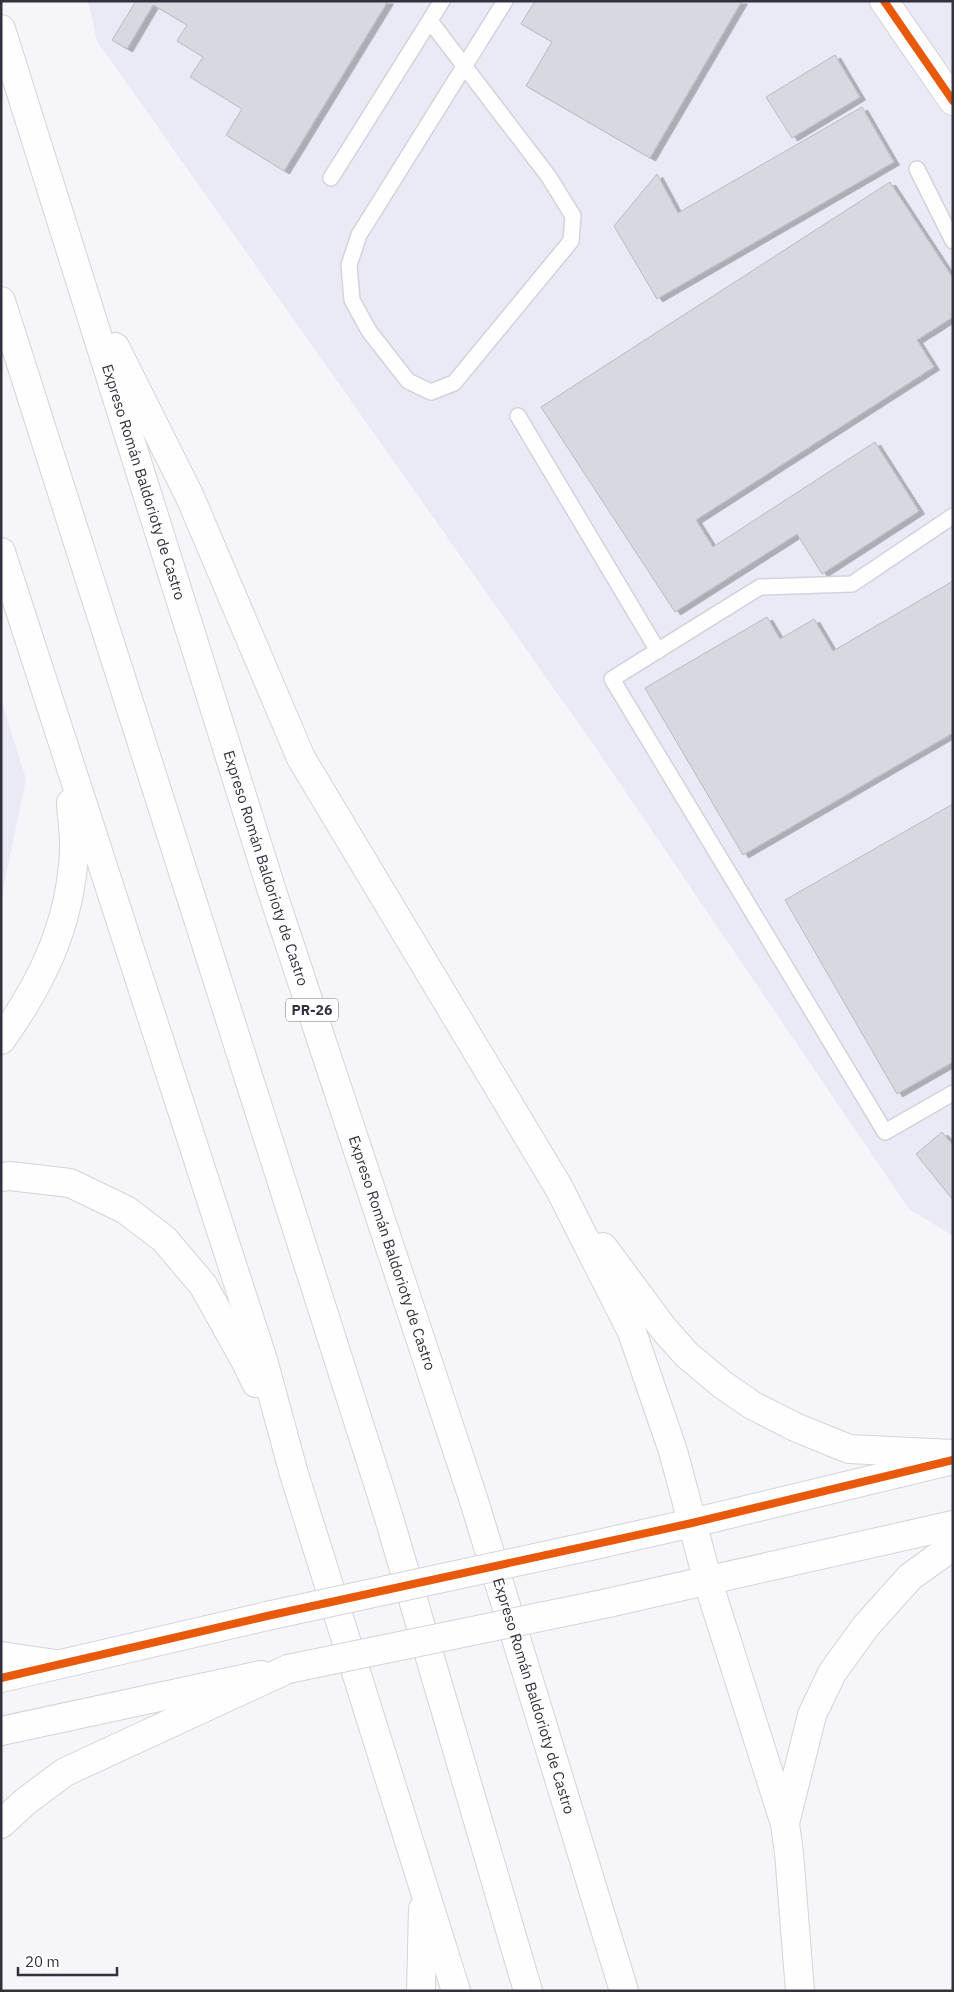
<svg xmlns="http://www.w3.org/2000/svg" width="954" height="1992" viewBox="0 0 954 1992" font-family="'IBM Plex Sans',sans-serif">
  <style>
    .built { fill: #eaeaf6 }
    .building { fill: #d8d8e1; stroke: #babac1; filter: url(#shadow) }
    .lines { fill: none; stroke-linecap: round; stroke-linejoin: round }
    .lane-casing { stroke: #d3d3db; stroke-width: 18 }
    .secondary-casing { stroke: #d3d3db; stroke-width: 30 }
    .highway-casing { stroke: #d3d3db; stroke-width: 30 }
    .lane { stroke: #fefefe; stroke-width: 15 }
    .secondary { stroke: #fefefe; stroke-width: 28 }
    .highway { stroke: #fefefe; stroke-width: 28 }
    .secondary-bridge-casing { stroke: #d3d3db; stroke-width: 30; stroke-linecap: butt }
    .secondary-bridge { stroke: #fefefe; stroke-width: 28 }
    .cycleway-casing { stroke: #fff; stroke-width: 11 }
    .cycleway { stroke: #e8590c; stroke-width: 8 }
    .labels { text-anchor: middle; stroke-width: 4; stroke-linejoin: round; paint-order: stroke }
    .shield { fill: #fff; stroke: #707079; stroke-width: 1 }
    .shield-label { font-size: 14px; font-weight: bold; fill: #32323f }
    .street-label { font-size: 15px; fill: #32323f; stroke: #fff }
  </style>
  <defs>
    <filter id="shadow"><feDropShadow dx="5.5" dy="3" stdDeviation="0" flood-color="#0004"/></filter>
  </defs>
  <rect width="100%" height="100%" fill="#f5f5fa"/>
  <path class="built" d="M 88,1 L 953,1 L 953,1236 L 909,1209 L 591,741 L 97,41 Z
    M 1,699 L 26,779 L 1,900 Z"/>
  <path class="building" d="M 136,1 L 388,1 L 284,171 L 226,135 L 242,109 L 190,77 L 203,57 L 177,41 L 187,25 L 153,5 L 127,49 L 112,40 Z
    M 535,1 L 742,1 L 650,158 L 526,86 L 552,42 L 521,24 Z
    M 835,55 L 860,97 L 792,138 L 766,97 Z
    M 862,107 L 894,162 L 657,299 L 614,226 L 657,174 L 678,213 Z
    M 890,182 L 953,278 L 953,317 L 917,340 L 934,367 L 696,520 L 713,547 L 875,442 L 919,511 L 822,574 L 797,534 L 675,612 L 541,407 Z
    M 953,581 L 953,733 L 743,855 L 645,688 L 767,617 L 780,639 L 814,619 L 833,651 Z
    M 953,804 L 953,1062 L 897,1094 L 785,900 Z
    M 942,1132 L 953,1145 L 953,1200 L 916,1154 Z"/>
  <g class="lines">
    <defs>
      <path id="lane" d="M 430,21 L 549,177 L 573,216 L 571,241 L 454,383 L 431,392 L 408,381 L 369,331 L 352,300 L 349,265 L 359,235 L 505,1
        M 917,169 L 953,241
        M 331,178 L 442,1
        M 518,416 L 658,651
        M 953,516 L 852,584 L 760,587 L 612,679 L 885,1132 L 953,1093"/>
      <path id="secondary" d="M 884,1 L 953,101
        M 590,1546 L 692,1523 L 953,1460
        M 608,1603 L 953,1525
        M 1,1678 L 267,1616
        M 1,1731 L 261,1675"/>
      <g id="highway">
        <path id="s1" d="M 1,29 L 271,888 L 474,1501 L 624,1991"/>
        <path d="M 1,301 L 389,1518 L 528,1991"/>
        <path d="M 115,347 L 190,497 L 301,758 L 559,1188 L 632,1332 L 673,1451 L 708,1582 L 785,1824 L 789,1853 L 800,1991"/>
        <path d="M 1,552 L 263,1360 L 294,1474 L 456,1991"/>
        <path d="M 1,1040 C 42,983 70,925 74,853 C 75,837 72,820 71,803"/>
        <path d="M 1,1177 L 10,1176 L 70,1183 L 126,1210 L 164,1239 L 203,1285 L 247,1364 L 256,1383"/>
        <path d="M 603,1247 L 663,1328 L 687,1355 L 723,1385 L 752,1405 L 795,1427 L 849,1449 L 953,1454"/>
        <path d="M 1,1656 L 56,1664"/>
        <path d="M 785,1823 L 812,1715 L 832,1673 L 866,1626 L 910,1577 L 953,1546"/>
        <path d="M 1,1824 L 26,1801 L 65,1772 L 288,1669"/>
        <path d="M 421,1991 L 423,1909"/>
      </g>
    </defs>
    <use href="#lane" class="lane-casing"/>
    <use href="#secondary" class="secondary-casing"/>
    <use href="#highway" class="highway-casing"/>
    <use href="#lane" class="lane"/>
    <use href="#secondary" class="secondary"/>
    <use href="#highway" class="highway"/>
    <defs>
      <path id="secondary-bridge" d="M 267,1616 L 590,1546
        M 288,1669 L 608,1603"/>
    </defs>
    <use href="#secondary-bridge" class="secondary-bridge-casing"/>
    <use href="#secondary-bridge" class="secondary-bridge"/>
    <defs>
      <path id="cycleway" d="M 884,1 L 953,101
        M 1,1678 L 267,1616 L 692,1523 L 953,1460"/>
    </defs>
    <use href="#cycleway" class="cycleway-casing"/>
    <use href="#cycleway" class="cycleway"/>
  </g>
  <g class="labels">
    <rect class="shield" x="286" y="998.5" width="52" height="23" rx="4"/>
    <g class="shield-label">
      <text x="312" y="1015">PR-26</text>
    </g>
    <g class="street-label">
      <text dy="5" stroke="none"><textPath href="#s1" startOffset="475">Expreso Román Baldorioty de Castro</textPath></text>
      <text dy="5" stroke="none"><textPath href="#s1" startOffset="880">Expreso Román Baldorioty de Castro</textPath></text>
      <text dy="5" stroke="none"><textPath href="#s1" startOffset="1285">Expreso Román Baldorioty de Castro</textPath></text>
      <text dy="5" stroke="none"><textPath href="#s1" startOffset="1750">Expreso Román Baldorioty de Castro</textPath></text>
    </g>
  </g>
  <rect width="954" height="1992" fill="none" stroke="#32323f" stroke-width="5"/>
  <path d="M18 1967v8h99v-8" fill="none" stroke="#32323f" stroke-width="2.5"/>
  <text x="25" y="1967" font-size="15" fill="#32323f" stroke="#ffffff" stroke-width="4" paint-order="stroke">20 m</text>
</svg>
